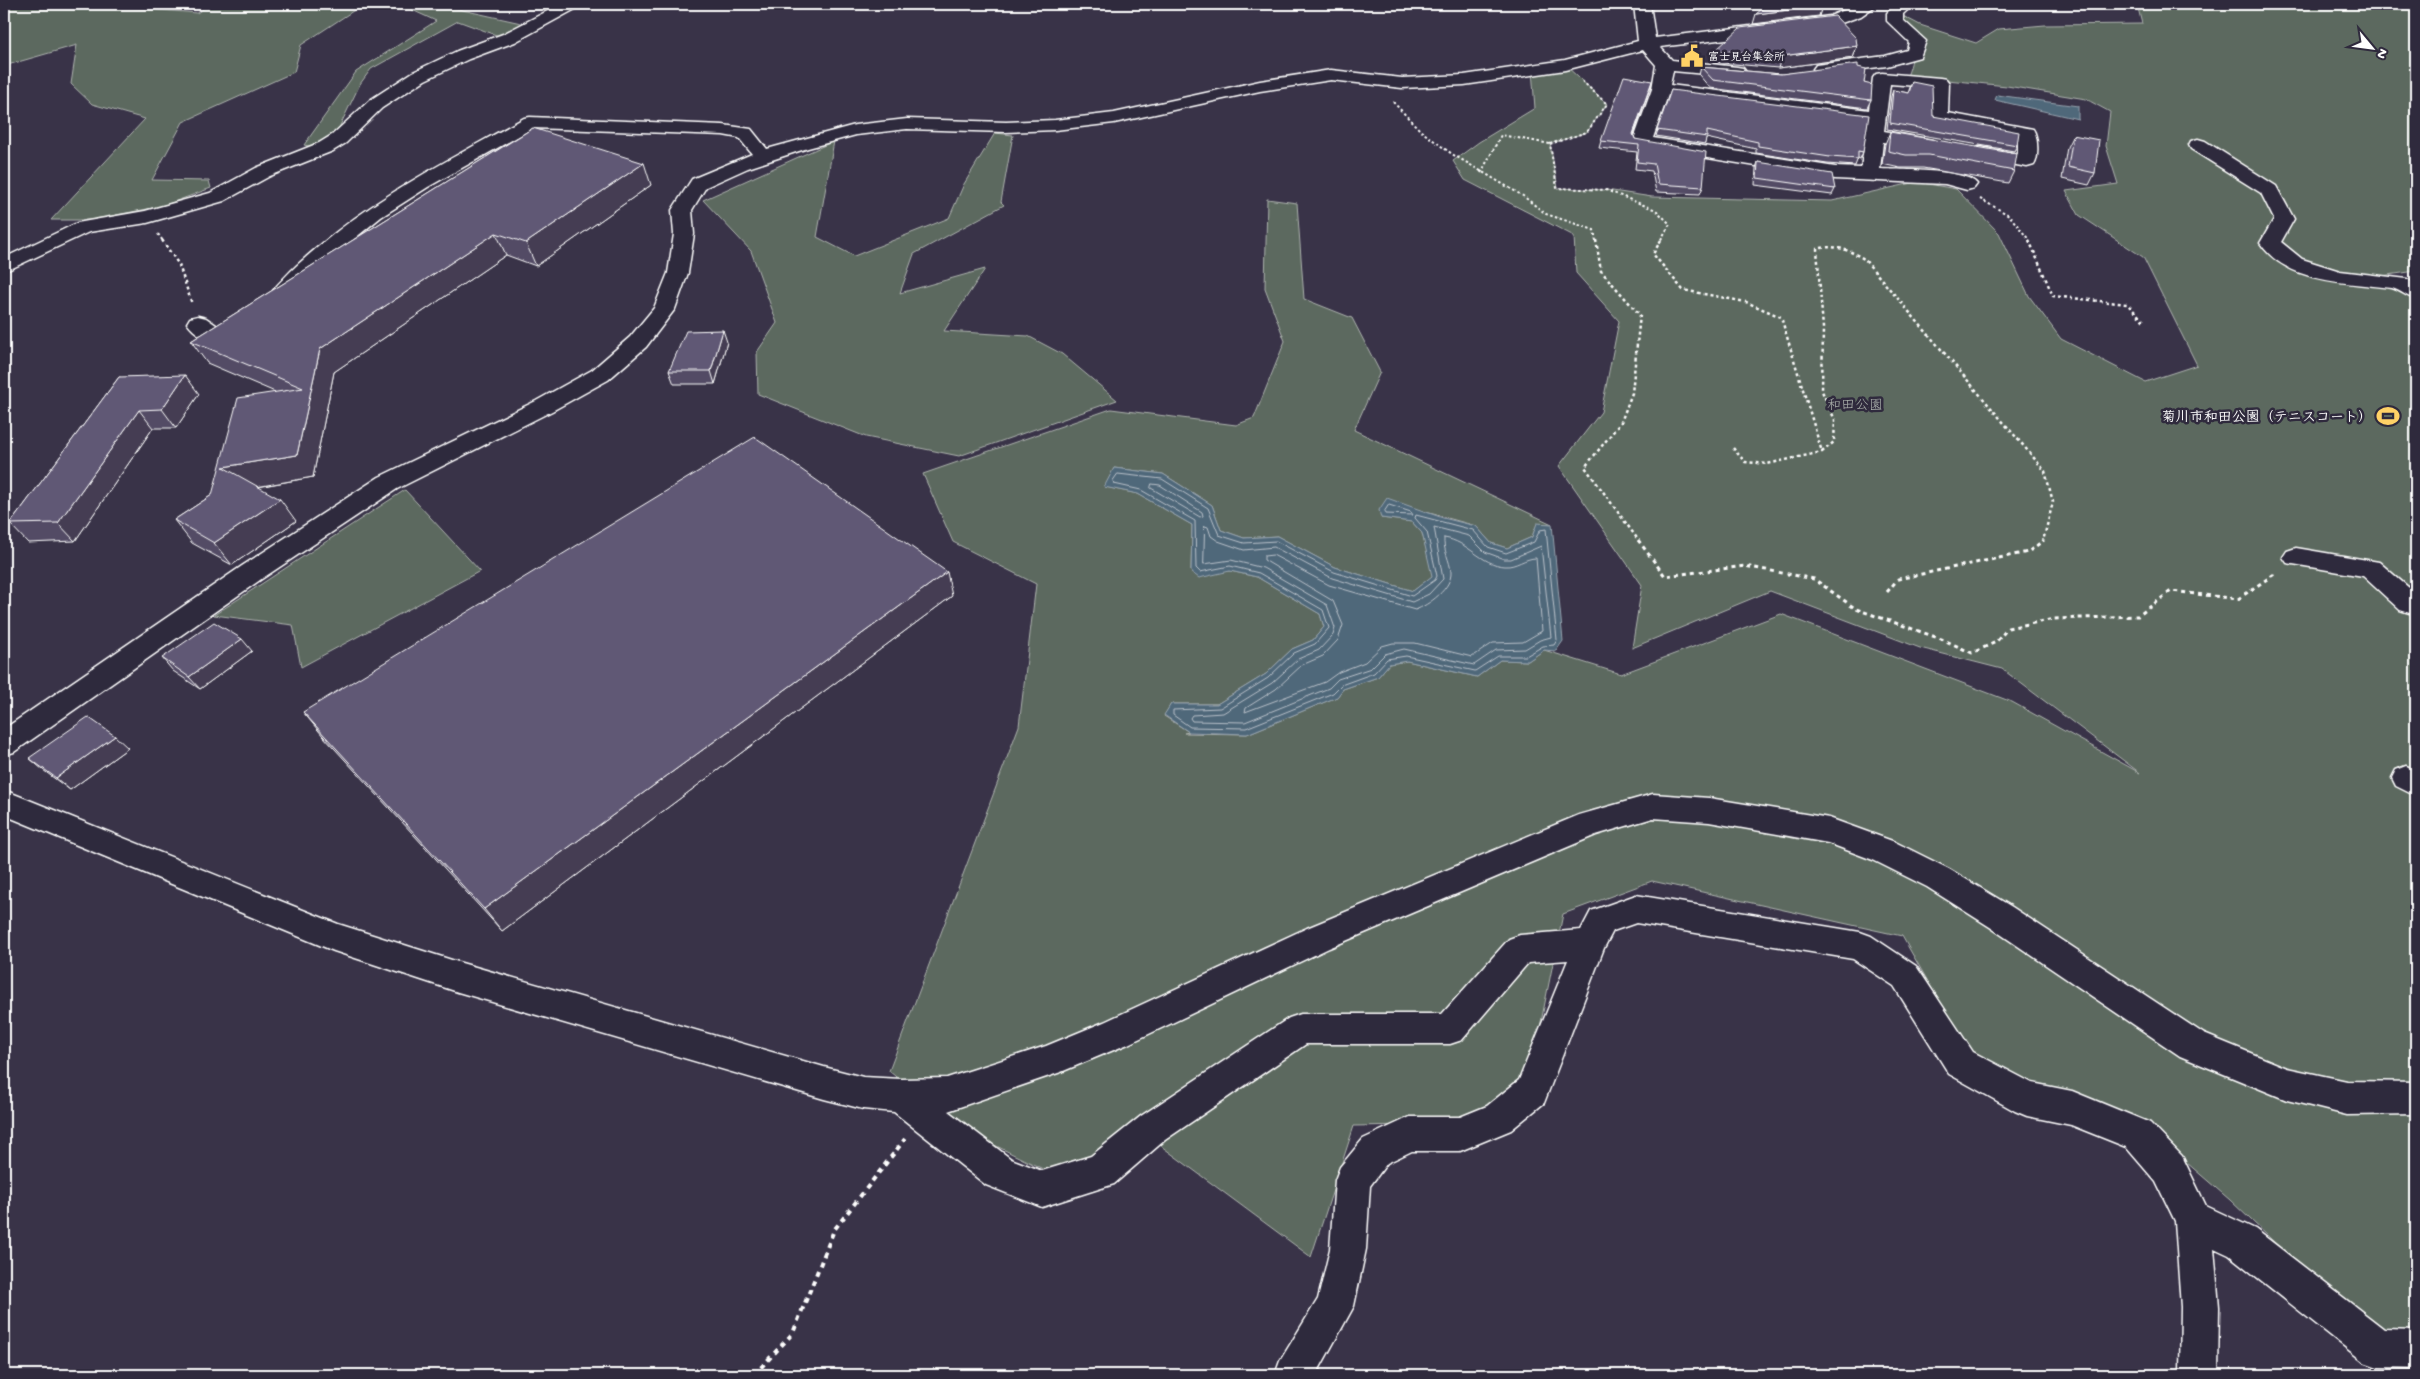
<svg xmlns="http://www.w3.org/2000/svg" width="2420" height="1379" viewBox="0 0 2420 1379" font-family="'Gochi Hand','Klee One',sans-serif">
  <style>
    .green { fill: #5c695f; stroke: #aeb4af }
    .water { fill: #50677a; stroke: #96a4af }
    .lines { fill: none; stroke-linecap: round; stroke-linejoin: round }
    .shore { stroke: #b9c2ca; stroke-width: 1 }
    .minor-casing { stroke: #fff; stroke-width: 3 }
    .path-far3 { stroke: #fff; stroke-width: 2; stroke-dasharray: 2.5 2.5; stroke-linecap: butt }
    .path-far2 { stroke: #fff; stroke-width: 2.5; stroke-dasharray: 3 3; stroke-linecap: butt }
    .path-far1 { stroke: #fff; stroke-width: 3; stroke-dasharray: 4 4; stroke-linecap: butt }
    .path { stroke: #fff; stroke-width: 4; stroke-dasharray: 5 5; stroke-linecap: butt }
    .minor { fill: #2f2a3d; fill-rule: evenodd }
    .wall { fill: #534c65; stroke: #fff }
    .shaded-wall { fill: #443e52; stroke: #fff }
    .building { fill: #615875; stroke: #fff }
    .labels { text-anchor: middle; stroke-width: 5; stroke-linejoin: round; paint-order: stroke }
    .far-poi-label { font-size: 11px; font-weight: bold; fill: #fff; stroke: #2f2a3d; text-anchor: start }
    .park-label { font-size: 14px; fill: #aeb4af; stroke: #2f2a3d }
    .poi-label { font-size: 14px; font-weight: bold; fill: #fff; stroke: #2f2a3d; text-anchor: end }
  </style>
  <rect width="100%" height="100%" fill="#393348"/>
  <filter id="ink" filterUnits="userSpaceOnUse"><feTurbulence type="fractalNoise" baseFrequency=".02" numOctaves="2"/><feDisplacementMap in="SourceGraphic" scale="10" xChannelSelector="R" yChannelSelector="G"/><feConvolveMatrix kernelMatrix="1 2 1 2 8 2 1 2 1" color-interpolation-filters="sRGB"/></filter>
  <g filter="url(#ink)">
    <path class="green" d="M 4,4 L 108,4 L 113,6 L 197,13 L 210,4 L 367,4 L 359,7 L 301,45 L 294,72 L 183,122 L 152,180 L 209,181 L 211,188 L 163,206 L 90,220 L 51,220 L 145,119 L 92,104 L 71,84 L 77,45 L 4,66 Z
      M 399,4 L 448,4 L 449,7 L 530,25 L 499,36 L 458,21 L 371,69 L 360,84 L 337,132 L 321,149 L 304,145 L 356,72 L 436,21 Z
      M 2137,4 L 2416,4 L 2416,271 L 2381,276 L 2331,270 L 2408,281 L 2416,279 L 2416,1335 L 2374,1337 L 2230,1200 L 2150,1131 L 1975,1064 L 1902,936 L 1652,881 L 1563,914 L 1529,1081 L 1468,1124 L 1354,1126 L 1311,1257 L 1157,1143 L 1047,1171 L 952,1124 L 889,1071 L 1019,726 L 1036,584 L 953,542 L 923,474 L 1111,409 L 1236,425 L 1254,418 L 1285,341 L 1265,288 L 1267,199 L 1297,203 L 1304,299 L 1352,318 L 1380,372 L 1354,430 L 1552,524 L 1537,524 L 1532,537 L 1507,548 L 1491,543 L 1476,526 L 1426,512 L 1381,518 L 1412,522 L 1422,533 L 1433,576 L 1413,591 L 1335,567 L 1277,536 L 1244,538 L 1221,530 L 1212,505 L 1163,474 L 1114,468 L 1105,487 L 1138,494 L 1192,525 L 1191,571 L 1230,571 L 1257,577 L 1320,614 L 1324,627 L 1313,640 L 1292,649 L 1266,674 L 1217,704 L 1171,704 L 1164,716 L 1189,732 L 1184,733 L 1247,734 L 1337,697 L 1343,689 L 1378,677 L 1389,664 L 1407,661 L 1477,677 L 1500,660 L 1528,661 L 1544,650 L 1621,674 L 1781,614 L 2012,702 L 2140,773 L 2002,669 L 1920,648 L 1770,591 L 1632,648 L 1642,585 L 1559,466 L 1601,412 L 1619,321 L 1576,273 L 1574,236 L 1465,180 L 1453,161 L 1479,142 L 1535,108 L 1532,70 L 1565,65 L 1607,104 L 1587,132 L 1550,144 L 1558,188 L 1606,190 L 1652,197 L 1832,201 L 1917,182 L 1956,189 L 1999,233 L 2029,296 L 2061,339 L 2145,382 L 2197,365 L 2143,257 L 2079,215 L 2066,191 L 2118,184 L 2106,146 L 2110,112 L 2086,99 L 2007,86 L 1907,76 C 1918,49 1911,38 1899,14 L 1920,25 L 1976,43 L 1999,29 L 2045,25 L 2142,24 Z
      M 995,133 L 1013,135 L 1001,202 L 1004,205 L 914,254 L 900,293 L 985,269 L 944,331 L 1028,336 L 1062,354 L 1117,400 L 959,456 L 866,437 L 758,394 L 757,352 L 777,323 L 751,251 L 703,200 L 834,141 L 817,237 L 854,256 L 949,218 L 964,184 Z
      M 405,490 L 480,571 L 301,667 L 293,625 L 214,615 Z"/>
    <path class="water" d="M 1997,95 L 2078,106 L 2078,119 L 1995,100 Z
      M 1114,468 L 1163,474 L 1212,505 L 1221,530 L 1244,538 L 1277,536 L 1335,567 L 1413,591 L 1432,576 L 1422,533 L 1412,522 L 1381,518 L 1379,510 L 1387,498 L 1443,518 L 1476,526 L 1491,543 L 1507,548 L 1532,537 L 1537,523 L 1552,524 L 1563,641 L 1556,651 L 1544,650 L 1528,661 L 1500,660 L 1477,677 L 1407,661 L 1389,664 L 1378,677 L 1343,689 L 1337,697 L 1247,734 L 1189,732 L 1164,715 L 1171,704 L 1217,704 L 1266,674 L 1292,649 L 1313,640 L 1324,627 L 1320,614 L 1257,577 L 1230,571 L 1199,578 L 1191,572 L 1192,525 L 1138,494 L 1104,487 Z"/>
    <g class="lines">
      <path class="shore" d="M 1118,474 L 1162,479 L 1208,508 L 1219,535 L 1244,543 L 1276,541 L 1334,572 L 1412,596 L 1435,580 L 1437,576 L 1427,532 L 1415,518 L 1416,515 L 1473,530 L 1488,547 L 1506,553 L 1534,542 L 1540,530 L 1546,529 L 1557,640 L 1554,645 L 1543,646 L 1526,656 L 1498,656 L 1475,671 L 1406,656 L 1387,659 L 1374,673 L 1341,685 L 1333,693 L 1246,728 L 1190,727 L 1173,715 L 1173,710 L 1220,708 L 1268,678 L 1294,653 L 1315,644 L 1329,628 L 1323,610 L 1259,573 L 1230,566 L 1200,572 L 1196,568 L 1195,521 L 1141,490 L 1114,484 L 1113,481 Z
        M 1152,484 L 1160,485 L 1202,512 L 1203,516 L 1200,517 L 1151,488 Z
        M 1389,505 L 1411,512 L 1413,515 L 1386,514 L 1385,511 Z
        M 1205,526 L 1208,527 L 1211,536 L 1218,541 L 1244,550 L 1274,547 L 1332,578 L 1412,602 L 1429,594 L 1443,579 L 1434,527 L 1469,536 L 1485,552 L 1504,559 L 1511,559 L 1541,546 L 1551,637 L 1540,640 L 1525,649 L 1496,650 L 1474,665 L 1404,649 L 1385,654 L 1371,668 L 1338,679 L 1329,688 L 1245,722 L 1192,721 L 1190,718 L 1192,715 L 1223,713 L 1272,683 L 1298,659 L 1319,650 L 1333,635 L 1335,628 L 1327,605 L 1263,568 L 1231,560 L 1204,564 Z
        M 1444,538 C 1468,541 1481,565 1505,566 C 1516,567 1525,558 1536,558 L 1542,631 L 1523,642 L 1493,643 L 1472,657 L 1415,643 L 1393,643 L 1382,646 L 1365,662 L 1339,672 L 1325,682 L 1245,712 L 1246,708 L 1276,689 L 1302,665 L 1323,656 L 1338,640 L 1343,625 L 1333,601 L 1264,560 L 1264,556 L 1273,555 L 1329,585 L 1415,610 C 1429,605 1452,588 1451,572 C 1450,560 1443,551 1444,538 Z"/>
      <defs>
        <path id="minor" d="M 561,4 L 581,4 L 579,7 L 515,42 L 469,59 L 425,80 L 382,108 L 346,143 L 333,151 L 270,176 L 224,201 L 147,223 L 89,232 L 4,272 L 4,258 L 77,223 L 145,211 L 210,193 L 256,168 L 319,143 L 332,135 L 370,100 L 413,72 L 457,51 L 503,34 Z
          M 1634,4 L 1650,4 L 1655,38 L 1830,16 L 1859,4 L 1878,4 L 1861,16 L 1833,26 L 1660,47 L 1672,60 L 1737,67 L 1743,68 L 1746,72 L 1743,76 L 1737,77 L 1673,71 L 1670,85 L 1869,110 L 1873,78 L 1876,74 L 1882,73 L 1940,78 L 1946,79 L 1949,83 L 1948,113 L 2033,129 C 2038,136 2039,158 2034,165 L 2027,167 L 1973,157 L 1971,153 L 1973,149 L 1980,147 L 2018,154 L 2018,137 L 1933,121 L 1930,117 L 1931,87 L 1890,84 L 1884,131 L 1932,140 L 1934,144 L 1932,148 L 1925,150 L 1883,142 L 1880,169 C 1899,170 1966,169 1977,184 L 1974,188 L 1967,190 L 1945,184 L 1835,179 L 1635,146 L 1633,142 L 1652,89 L 1656,65 L 1643,50 L 1565,70 L 1464,85 L 1402,88 L 1331,80 L 1260,91 L 1114,123 L 1055,130 L 1006,132 L 907,129 L 856,135 L 808,148 L 748,168 L 706,187 L 692,210 L 694,234 L 688,273 L 675,309 L 646,347 L 608,380 L 552,411 L 397,489 L 260,580 L 14,752 L 4,755 L 4,729 L 242,566 L 379,477 L 536,401 L 592,370 L 630,337 L 654,308 L 668,273 L 674,234 L 672,210 L 692,179 L 752,154 L 739,138 L 723,135 L 533,128 L 428,187 L 381,217 L 300,283 L 285,302 L 278,304 L 271,302 L 267,298 C 282,278 299,263 318,247 C 380,194 453,158 524,118 L 530,117 L 723,125 L 751,129 L 767,149 L 855,125 L 907,119 L 1006,122 L 1055,120 L 1114,113 L 1260,81 L 1331,70 L 1402,78 L 1464,75 L 1565,60 L 1638,41 ZM 1668,95 L 1868,120 L 1861,168 L 1835,167 L 1653,138 Z
          M 1896,4 L 1914,4 L 1903,14 L 1903,20 L 1926,41 L 1920,57 L 1887,66 L 1822,74 L 1816,73 L 1813,69 L 1816,65 L 1885,56 L 1907,50 L 1909,42 L 1887,21 L 1887,13 Z
          M 2198,139 L 2205,141 L 2276,186 L 2294,219 L 2281,242 L 2302,259 L 2340,271 L 2407,279 L 2416,284 L 2416,299 C 2407,297 2400,290 2392,288 C 2348,282 2288,284 2260,243 L 2274,219 L 2261,193 L 2191,149 L 2189,145 L 2191,141 Z
          M 198,316 L 206,318 L 219,327 L 242,322 L 250,324 L 253,329 L 250,334 C 227,340 203,346 187,323 L 190,318 Z
          M 2296,548 L 2379,562 L 2416,594 L 2416,615 L 2400,610 L 2363,576 L 2287,563 L 2283,557 L 2287,551 Z
          M 2406,766 L 2416,770 L 2416,796 L 2396,786 L 2392,778 L 2396,770 Z
          M 4,790 L 338,924 L 458,962 L 824,1067 L 863,1077 L 901,1079 L 947,1078 L 1046,1046 L 1104,1022 L 1307,928 L 1579,815 L 1653,794 L 1709,798 L 1829,818 L 1895,842 L 1949,869 L 2012,907 L 2204,1034 L 2287,1068 L 2347,1081 L 2416,1082 L 2416,1114 L 2347,1115 L 2287,1100 L 2180,1056 L 1990,927 L 1927,887 L 1873,860 L 1828,843 L 1709,822 L 1653,818 L 1596,835 L 1329,948 L 1128,1044 L 1061,1072 L 948,1111 L 1011,1159 L 1042,1171 L 1091,1156 L 1141,1116 L 1289,1018 L 1301,1014 L 1442,1014 L 1509,939 L 1520,935 L 1581,930 L 1591,911 L 1636,895 L 1860,932 L 1871,936 L 1916,966 L 1973,1052 L 2032,1083 L 2072,1091 L 2150,1123 L 2182,1156 L 2206,1206 L 2255,1229 L 2384,1329 L 2416,1330 L 2416,1368 L 2378,1367 L 2364,1362 L 2229,1255 L 2214,1248 L 2219,1307 L 2218,1375 L 2180,1375 L 2181,1307 L 2175,1221 L 2156,1182 L 2126,1147 L 2071,1125 L 2027,1116 L 2015,1111 L 1949,1074 L 1894,986 L 1853,959 L 1636,923 L 1613,931 L 1604,948 L 1544,1103 L 1511,1130 L 1460,1151 L 1412,1151 L 1387,1163 L 1370,1186 L 1366,1249 L 1354,1306 L 1316,1375 L 1275,1375 L 1280,1361 L 1318,1299 L 1330,1249 L 1335,1180 L 1340,1167 L 1363,1139 L 1410,1117 L 1460,1117 L 1487,1106 L 1519,1080 L 1568,960 L 1528,963 L 1462,1040 L 1450,1044 L 1306,1044 L 1165,1140 L 1114,1184 L 1042,1207 L 986,1185 L 894,1112 L 863,1109 L 824,1099 L 458,992 L 334,951 L 4,815 Z"/>
      </defs>
      <use href="#minor" class="minor-casing"/>
      <path class="path-far3" d="M 1582,81 L 1607,104 L 1587,132 L 1550,144 L 1557,188 L 1606,190 L 1656,210 L 1670,224 L 1660,241
        M 1393,102 L 1421,131 L 1452,154 L 1523,196 L 1546,214 L 1594,230 L 1596,241
        M 1481,173 L 1501,135 L 1550,144
        M 1980,199 L 2009,215 L 2030,241
        M 158,234 L 163,241"/>
      <path class="path-far2" d="M 162,240 L 179,265 L 192,304
        M 1596,240 L 1601,271 L 1640,315 L 1632,393 L 1621,422 L 1585,467 L 1639,541
        M 1661,240 L 1653,254 L 1683,290 L 1746,302 L 1781,317 L 1822,452 L 1834,442 L 1835,420 L 1822,391 L 1823,328 L 1817,249 C 1835,244 1849,250 1864,259 L 2045,471 L 2053,502 L 2043,541
        M 2029,240 L 2053,296 L 2127,304 L 2145,322
        M 1733,448 L 1745,462 L 1767,464 L 1822,452"/>
      <path class="path-far1" d="M 1638,540 L 1665,576 L 1745,566 L 1814,579 L 1856,609 L 1944,640 L 1972,653 L 1996,642 L 2008,628 L 2054,619 L 2138,616 L 2171,591 L 2238,599 L 2276,573
        M 1887,592 L 1898,579 L 2028,552 L 2044,540"/>
      <path class="path" d="M 754,1375 L 793,1333 L 834,1230 L 905,1139"/>
      <use href="#minor" class="minor"/>
    </g>
    <path class="wall" d="M 1768,4 L 1840,4 L 1838,4 L 1837,8 L 1821,8 L 1819,16 L 1753,24 Z
      M 1857,46 L 1853,58 L 1778,68 L 1712,62 L 1716,50 Z
      M 1701,67 L 1781,74 L 1858,67 L 1871,100 L 1867,108 L 1710,88 L 1699,75 Z
      M 1652,81 L 1634,135 L 1635,139 L 1703,187 L 1700,194 L 1656,192 L 1652,171 L 1635,169 L 1637,152 L 1599,148 L 1601,141 Z
      M 1912,82 L 1933,116 L 2017,145 L 2014,151 L 1887,129 L 1891,96 L 1893,90 L 1908,93 Z
      M 1671,90 L 1863,152 L 1860,159 L 1858,158 L 1855,166 L 1827,164 L 1756,153 L 1756,149 L 1706,138 L 1705,144 L 1656,136 Z
      M 533,128 L 651,185 L 536,266 L 506,255 L 334,372 L 313,477 L 258,487 L 296,521 L 232,565 L 192,543 L 174,520 L 212,495 L 275,392 L 207,363 L 191,341 Z
      M 1890,132 L 2014,171 L 2008,183 L 1923,168 L 1900,168 L 1882,164 L 1885,144 Z
      M 2073,135 L 2095,173 L 2089,185 L 2062,179 L 2067,147 Z
      M 1758,162 L 1835,189 L 1832,195 L 1755,185 L 1756,168 Z
      M 727,342 L 715,384 L 674,384 L 669,371 Z
      M 119,377 L 199,394 L 176,428 L 153,428 L 75,541 L 28,543 L 10,524 Z
      M 952,596 L 502,931 L 323,736 L 303,712 Z
      M 252,651 L 200,689 L 173,671 L 162,658 Z
      M 128,748 L 70,790 L 43,770 L 29,758 Z"/>
    <path class="shaded-wall" d="M 1822,6 L 1819,16 L 1753,24 L 1756,14 Z
      M 1857,46 L 1853,58 L 1778,68 L 1782,56 Z
      M 1652,81 L 1650,88 L 1631,141 L 1633,134 Z
      M 644,163 L 651,185 L 536,266 L 526,243 Z
      M 496,233 L 506,255 L 334,372 L 313,477 L 239,490 L 223,467 L 297,455 L 320,349 Z
      M 723,330 L 727,342 L 715,384 L 711,371 Z
      M 185,375 L 199,394 L 176,428 L 162,409 Z
      M 139,410 L 153,428 L 75,541 L 58,523 Z
      M 280,499 L 296,521 L 232,565 L 214,543 Z
      M 947,572 L 952,596 L 502,931 L 484,909 Z
      M 242,639 L 252,651 L 200,689 L 189,677 Z
      M 115,736 L 128,748 L 70,790 L 56,778 Z"/>
    <path class="building" d="M 1768,4 L 1820,4 L 1822,6 L 1756,14 Z
      M 1835,16 L 1856,38 L 1857,46 L 1782,56 L 1716,50 L 1740,28 Z
      M 1858,64 L 1858,67 L 1866,69 L 1864,83 L 1872,85 L 1871,100 L 1713,80 L 1701,67 L 1781,74 Z
      M 1624,76 L 1652,81 L 1633,134 L 1635,139 L 1706,152 L 1703,187 L 1658,184 L 1654,164 L 1637,162 L 1639,145 L 1601,141 Z
      M 1912,82 L 1932,86 L 1933,116 L 2019,132 L 2017,145 L 1890,123 L 1893,90 L 1909,93 Z
      M 1671,90 L 1869,115 L 1863,152 L 1858,151 L 1858,159 L 1830,157 L 1758,146 L 1758,142 L 1707,131 L 1707,137 L 1657,130 Z
      M 533,128 L 644,163 L 526,243 L 496,233 L 320,349 L 297,455 L 223,467 L 280,499 L 214,543 L 174,520 L 212,495 L 238,398 L 303,388 L 191,341 Z
      M 1890,132 L 2017,154 L 2014,171 L 1929,155 L 1906,155 L 1888,151 Z
      M 2073,135 L 2099,140 L 2095,173 L 2068,167 Z
      M 1758,162 L 1832,174 L 1835,189 L 1757,178 Z
      M 723,330 L 711,371 L 669,371 L 686,331 Z
      M 185,375 L 162,409 L 139,410 L 58,523 L 10,524 L 119,377 Z
      M 755,437 L 947,572 L 484,909 L 303,712 Z
      M 214,622 L 242,639 L 189,677 L 162,658 Z
      M 88,717 L 115,736 L 56,778 L 29,758 Z"/>
  </g>
  <defs>
    <symbol id="civic-bare" viewBox="-9 -9 18 18"><path d="M-.6-6.5H3V-4.5H.6V-3L4-1V1h2V6H-6V1h2V-1L-.6-3ZM-1.2 2.5V6h2.4V2.5Z" fill="#ffd166" stroke="#2f2a3d" stroke-width="2.5" paint-order="stroke"/></symbol>
    <symbol id="stadium-bare" viewBox="-9 -9 18 18"><path d="M0-5a6.5 5 0 1 0 0 10a6.5 5 0 1 0 0-10ZM-3.5-1.8h7v3.6h-7Z" fill="#ffd166" stroke="#2f2a3d" stroke-width="2.5" paint-order="stroke"/></symbol>
  </defs>
  <g fill-rule="evenodd">
    <use href="#civic-bare" x="1676" y="40" width="32" height="32"/>
    <use href="#stadium-bare" x="2372" y="400" width="32" height="32"/>
  </g>
  <g class="labels">
    <g class="far-poi-label">
      <text x="1708" y="60">富士見台集会所</text>
    </g>
    <g class="park-label">
      <text x="1855" y="409">和田公園</text>
    </g>
    <g class="poi-label">
      <text x="2372" y="421">菊川市和田公園（テニスコート）</text>
    </g>
  </g>
  <rect width="2420" height="1379" fill="none" stroke="#2f2a3d" stroke-width="20"/>
  <rect x="10" y="10" width="2400" height="1359" fill="none" stroke="#fff" stroke-width="2" filter="url(#ink)"/>
  <g transform="translate(2372 48) rotate(119)" stroke="#2f2a3d" stroke-width="4" paint-order="stroke">
  <path d="M0-4L9 19L0 12L-9 19Z" fill="#ffffff"/>
  <text y="-8" font-size="14" font-weight="bold" text-anchor="middle" fill="#ffffff">N</text>
  </g>
</svg>
